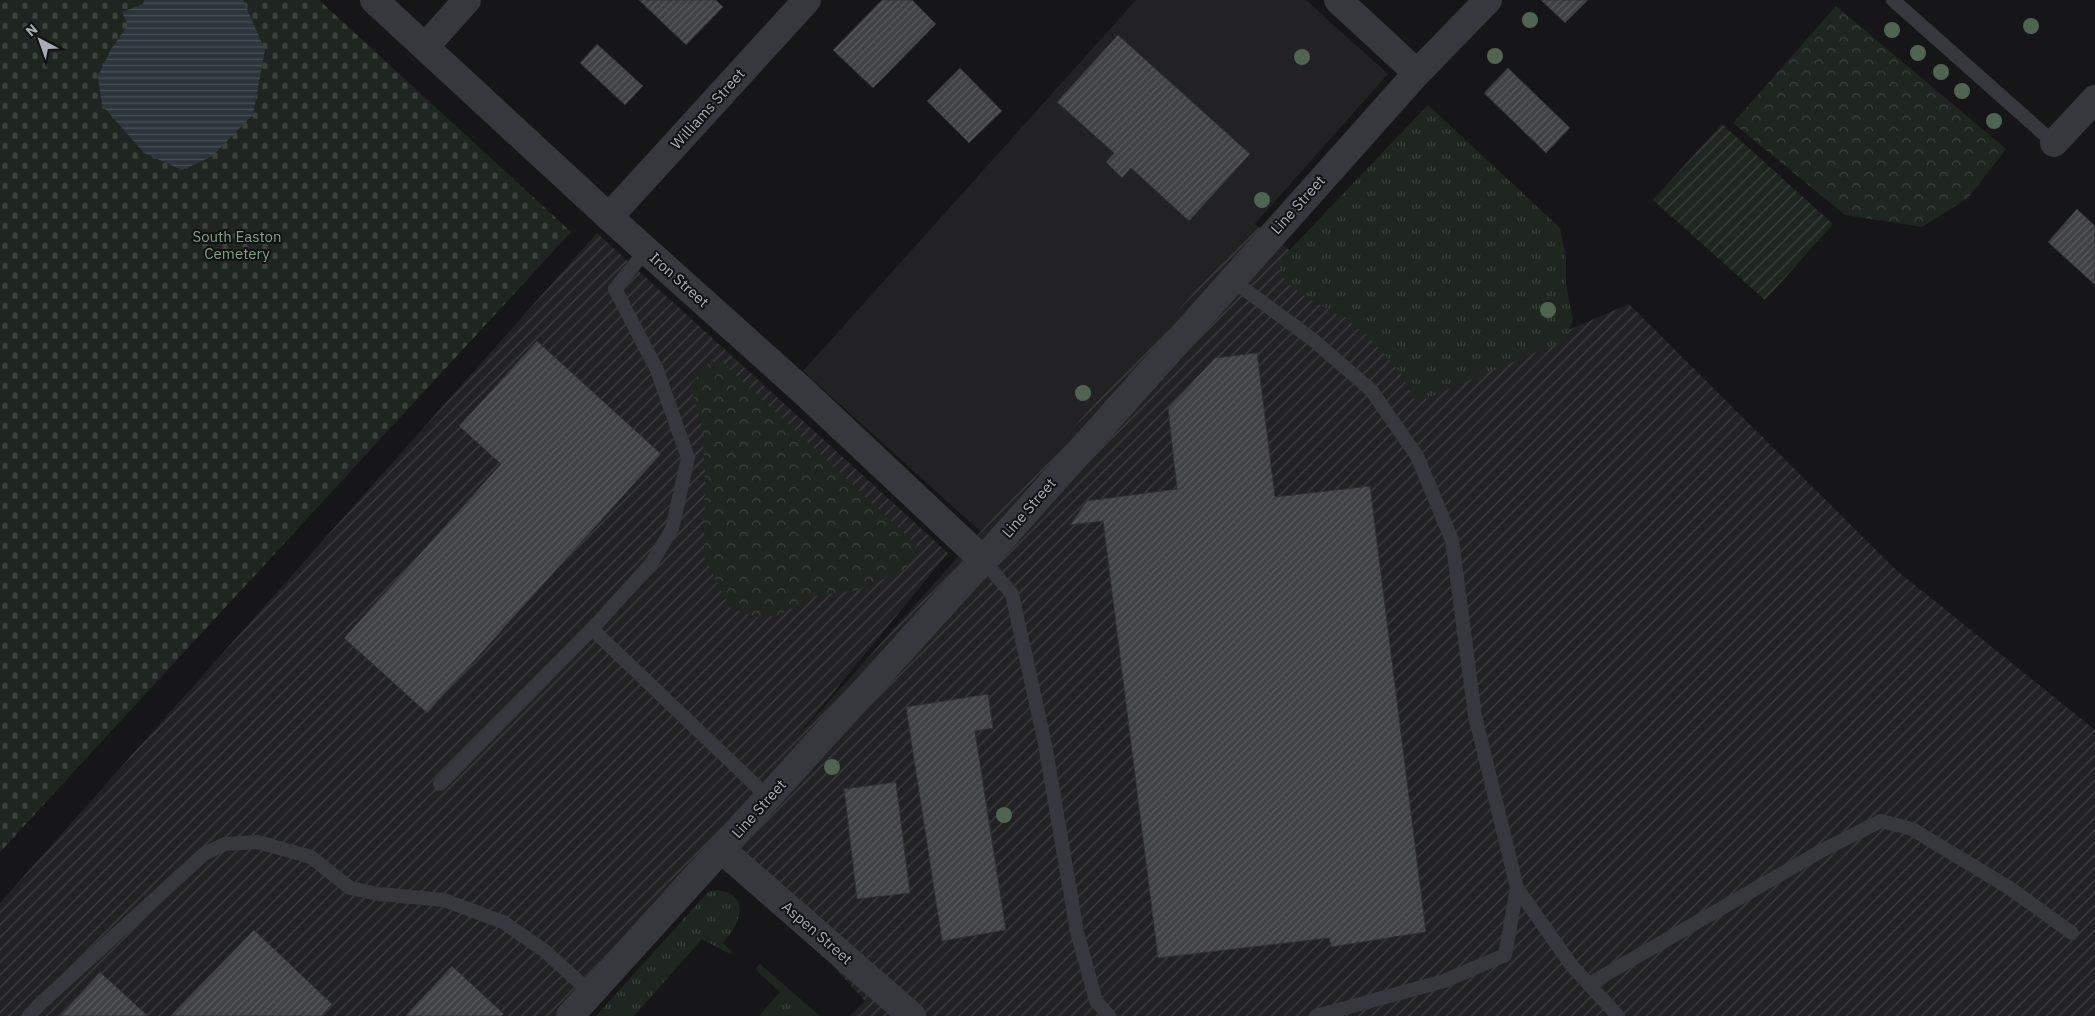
<svg xmlns="http://www.w3.org/2000/svg" width="2095" height="1016" viewBox="0 0 2095 1016" font-family="'IBM Plex Sans',sans-serif">
  <style>
    .built { fill: #222225 }
    .industrial { fill: url(#industrial-furrows) }
    .grass { fill: url(#grass-tufts) }
    .forest { fill: url(#forest-crowns) }
    .cemetery { fill: url(#cemetery-stones) }
    .garden { fill: url(#garden-furrows) }
    .water { fill: url(#water-rules) }
    .building { fill: url(#building-hatch); stroke: #303034 }
    .lines { fill: none; stroke-linecap: round; stroke-linejoin: round }
    .lane { stroke: #37383d; stroke-width: 14 }
    .street { stroke: #37383d; stroke-width: 28 }
    .tree { fill: #506452 }
    .labels { text-anchor: middle; stroke-width: 4; stroke-linejoin: round; paint-order: stroke }
    .street-label { font-size: 15px; fill: #a8adb8; stroke: #111113 }
    .park-label { font-size: 15px; fill: #7fa381; stroke: #111113 }
  </style>
  <defs>
    <pattern id="industrial-furrows" width="10" height="10" patternUnits="userSpaceOnUse" patternTransform="scale(1.25)"><rect width="10" height="10" fill="#222225"/><path d="M-1 1l2-2M0 10L10 0M9 11l2-2" fill="none" stroke="#3f3f43"/></pattern>
    <pattern id="grass-tufts" width="24" height="20" patternUnits="userSpaceOnUse" patternTransform="scale(1.25)"><rect width="24" height="20" fill="#1e261f"/><path d="M3 7l-1-3M5 7V3M7 7l1-3M15 17l-1-3M17 17v-4M19 17l1-3" fill="none" stroke="#3c433d"/></pattern>
    <pattern id="forest-crowns" width="20" height="18" patternUnits="userSpaceOnUse" patternTransform="scale(1.25)"><rect width="20" height="18" fill="#1e261f"/><path d="M2 6a3 3 0 1 1 6 0M12 15a3 3 0 1 1 6 0" fill="none" stroke="#3c433d"/></pattern>
    <pattern id="cemetery-stones" width="16" height="16" patternUnits="userSpaceOnUse" patternTransform="scale(1.25)"><rect width="16" height="16" fill="#1e261f"/><path d="M2 7V4a2 2 0 0 1 4 0v3zM10 15v-3a2 2 0 0 1 4 0v3z" fill="#3c433d"/></pattern>
    <pattern id="garden-furrows" width="10" height="10" patternUnits="userSpaceOnUse" patternTransform="scale(1.25)"><rect width="10" height="10" fill="#1e261f"/><path d="M-1 1l2-2M0 10L10 0M9 11l2-2" fill="none" stroke="#3c433d"/></pattern>
    <pattern id="water-rules" width="6" height="5" patternUnits="userSpaceOnUse" patternTransform="scale(1.25)"><rect width="6" height="5" fill="#2c353c"/><path d="M0 2.5h6" fill="none" stroke="#485056"/></pattern>
    <pattern id="building-hatch" width="6" height="6" patternUnits="userSpaceOnUse" patternTransform="scale(1.25)"><rect width="6" height="6" fill="#404145"/><path d="M-1 1l2-2M0 6l6-6M5 7l2-2" fill="none" stroke="#595a5e"/></pattern>
  </defs>
  <rect width="100%" height="100%" fill="#161618"/>
  <path class="built" d="M 1136,0 L 1306,0 L 1388,74 L 981,532 L 803,371 Z"/>
  <path class="industrial" d="M 1255,224 L 1404,337 L 1431,389 L 1629,304 L 1895,569 L 2095,730 L 2095,1016 L 850,1016 L 865,1001 L 715,836 L 567,1016 L 0,1016 L 0,903 L 597,233 L 948,553 L 791,744 Z"/>
  <path class="grass" d="M 1428,105 L 1560,228 L 1566,259 L 1566,284 L 1573,319 L 1565,340 L 1416,403 L 1400,372 L 1370,338 L 1347,320 L 1301,294 L 1286,282 L 1279,270 L 1279,261 Z
    M 717,890 C 752,894 740,925 723,943 L 732,952 L 730,954 L 702,939 L 634,1016 L 596,1016 L 708,892 Z
    M 760,964 L 820,1016 L 759,1016 L 780,992 L 758,972 L 756,967 Z"/>
  <path class="forest" d="M 1836,6 L 2006,149 L 1968,198 L 1922,227 L 1845,215 L 1733,123 Z
    M 709,362 L 722,362 L 917,545 L 906,569 L 857,590 L 816,596 L 779,615 L 760,618 L 730,608 L 704,557 L 705,473 L 702,426 L 690,386 Z"/>
  <path class="cemetery" d="M 0,0 L 319,0 L 571,232 L 0,852 Z"/>
  <path class="garden" d="M 1722,124 L 1833,224 L 1765,300 L 1653,200 Z"/>
  <path class="water" d="M 144,0 L 243,0 L 265,50 L 253,115 L 211,157 L 182,170 L 144,153 L 102,105 L 98,76 L 111,49 L 128,25 L 122,12 L 143,4 Z"/>
  <path class="building" d="M 639,0 L 716,0 L 723,7 L 686,45 Z
    M 882,0 L 912,0 L 936,24 L 873,88 L 833,50 Z
    M 1541,0 L 1588,0 L 1565,23 Z
    M 1118,35 L 1250,154 L 1189,221 L 1131,168 L 1122,178 L 1106,162 L 1114,153 L 1057,102 Z
    M 597,44 L 643,86 L 625,105 L 580,63 Z
    M 960,68 L 1002,111 L 969,143 L 927,101 Z
    M 1508,68 L 1570,128 L 1546,153 L 1484,93 Z
    M 2077,209 L 2095,226 L 2095,285 L 2048,242 Z
    M 537,341 L 661,454 L 427,713 L 344,638 L 501,464 L 459,426 Z
    M 1257,353 L 1275,497 L 1370,486 L 1426,932 L 1331,947 L 1329,938 L 1158,958 L 1103,521 L 1070,525 L 1087,501 L 1177,489 L 1168,408 L 1215,358 Z
    M 988,694 L 993,728 L 975,731 L 1006,930 L 942,941 L 906,707 Z
    M 896,782 L 910,893 L 857,899 L 844,789 Z
    M 254,930 L 332,1004 L 321,1016 L 170,1016 Z
    M 452,966 L 504,1014 L 502,1016 L 405,1016 Z
    M 100,972 L 148,1016 L 60,1016 Z"/>
  <g class="lines">
    <path class="lane" d="M 1893,0 L 2054,143
      M 646,250 L 615,289 L 657,370 L 688,458 L 672,529 L 651,564 L 592,629 L 769,798
      M 1232,280 L 1312,339 L 1371,390 L 1417,456 L 1452,540 L 1475,716 L 1517,888 L 1505,955 L 1444,981 L 1316,1016
      M 983,560 L 1012,594 L 1045,744 L 1077,932 L 1096,1001 L 1109,1016
      M 440,784 L 592,629
      M 1517,888 L 1572,966 L 1618,1016
      M 1589,984 L 1823,850 L 1881,821 L 1912,829 L 2008,887 L 2072,933
      M 29,1016 L 39,1005 L 204,854 L 225,844 L 258,842 L 311,857 L 350,888 L 379,894 L 444,900 L 503,922 L 545,951 L 591,993"/>
    <path class="street" d="M 374,0 L 609,217 L 803,391 L 983,560
      M 1338,0 L 1417,73
      M 426,46 L 467,0
      M 2054,143 L 2095,99
      M 609,217 L 807,0
      M 722,850 L 912,1016
      M 570,1016 L 983,560 L 1417,73 L 1488,0"/>
  </g>
  <g class="tree">
    <circle cx="1530" cy="20" r="8"/>
    <circle cx="2031" cy="26" r="8"/>
    <circle cx="1892" cy="30" r="8"/>
    <circle cx="1918" cy="53" r="8"/>
    <circle cx="1495" cy="56" r="8"/>
    <circle cx="1302" cy="57" r="8"/>
    <circle cx="1941" cy="72" r="8"/>
    <circle cx="1962" cy="91" r="8"/>
    <circle cx="1994" cy="121" r="8"/>
    <circle cx="1262" cy="200" r="8"/>
    <circle cx="1548" cy="310" r="8"/>
    <circle cx="1083" cy="393" r="8"/>
    <circle cx="832" cy="767" r="8"/>
    <circle cx="1004" cy="815" r="8"/>
  </g>
  <g class="labels">
    <g class="street-label">
      <text transform="translate(708 109) rotate(-48)" y="5">Williams Street</text>
      <text transform="translate(1298 205) rotate(-48)" y="5">Line Street</text>
      <text transform="translate(679 280) rotate(42)" y="5">Iron Street</text>
      <text transform="translate(1029 508) rotate(-49)" y="5">Line Street</text>
      <text transform="translate(759 809) rotate(-48)" y="5">Line Street</text>
      <text transform="translate(817 933) rotate(41)" y="5">Aspen Street</text>
    </g>
    <g class="park-label">
      <text x="237" y="242">South Easton<tspan x="237" dy="17">Cemetery</tspan></text>
    </g>
  </g>
  <g transform="translate(40 40) rotate(319)" stroke="#111113" stroke-width="4" paint-order="stroke">
  <path d="M0-4L9 19L0 12L-9 19Z" fill="#a8adb8"/>
  <text y="-8" font-size="14" font-weight="bold" text-anchor="middle" fill="#a8adb8">N</text>
  </g>
</svg>
